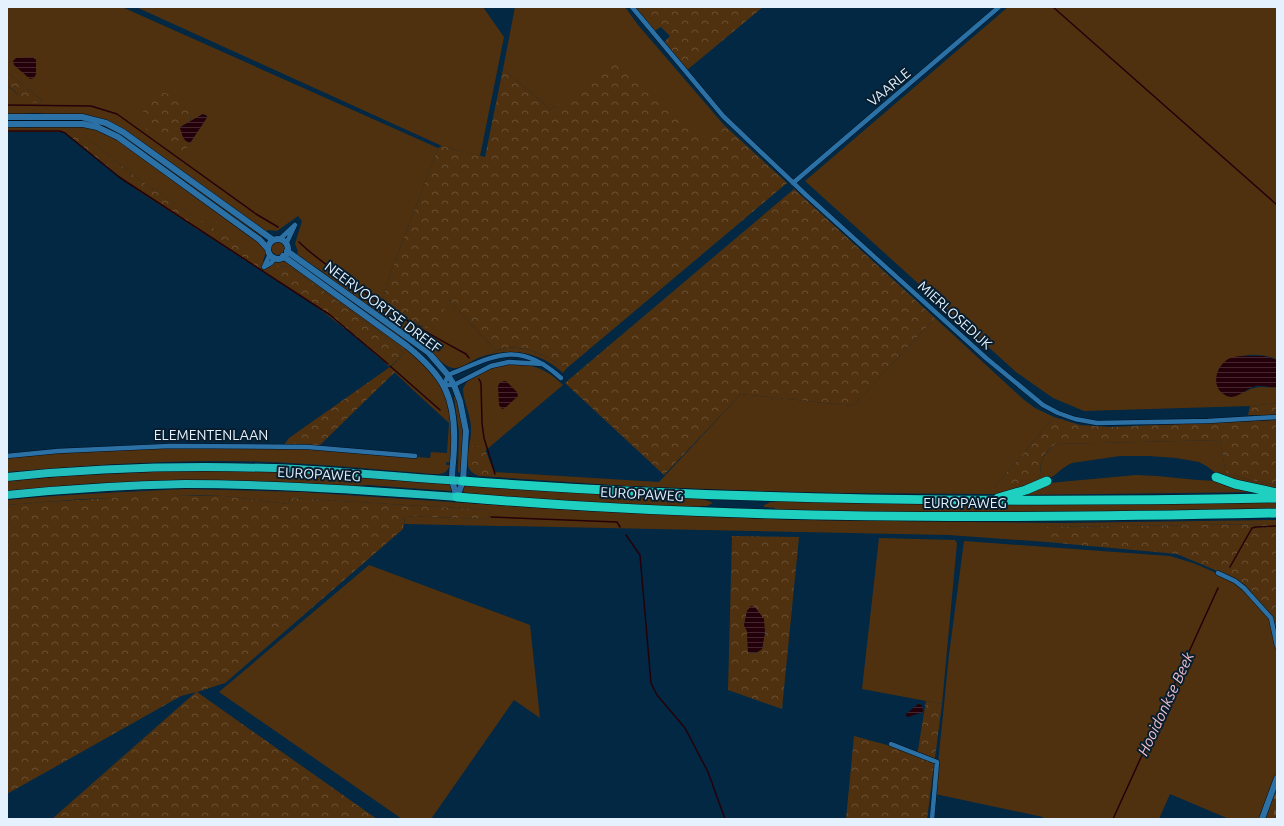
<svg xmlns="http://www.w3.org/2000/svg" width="1284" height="826" viewBox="0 0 1284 826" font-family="Ubuntu,sans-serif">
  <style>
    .green { fill: #50310f; fill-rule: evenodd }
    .forest { fill: url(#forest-crowns); fill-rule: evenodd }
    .cemetery { fill: url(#cemetery-stones) }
    .water { fill: url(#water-rules) }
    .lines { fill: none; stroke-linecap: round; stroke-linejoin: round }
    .stream { stroke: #24000a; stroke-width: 1.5 }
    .minor-casing { stroke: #001020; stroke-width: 5.5 }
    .tertiary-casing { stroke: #001020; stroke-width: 7 }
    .trunk-casing { stroke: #001020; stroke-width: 9 }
    .motorway-casing { stroke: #001020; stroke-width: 10 }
    .minor { stroke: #2c71a6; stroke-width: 4.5 }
    .tertiary { stroke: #2c71a6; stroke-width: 6 }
    .trunk { stroke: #22bcbb; stroke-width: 8 }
    .motorway { stroke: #1fcfc0; stroke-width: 9 }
    .labels { text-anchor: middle; stroke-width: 4; stroke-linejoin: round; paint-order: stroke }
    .street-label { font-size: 14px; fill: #e5f2fe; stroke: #081e2f }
    .water-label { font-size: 15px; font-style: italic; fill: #f1bfc8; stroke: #081e2f }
  </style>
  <defs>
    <pattern id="forest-crowns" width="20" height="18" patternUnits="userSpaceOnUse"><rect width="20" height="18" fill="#50310f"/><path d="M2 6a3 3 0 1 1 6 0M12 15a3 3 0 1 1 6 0" fill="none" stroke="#694f33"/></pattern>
    <pattern id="cemetery-stones" width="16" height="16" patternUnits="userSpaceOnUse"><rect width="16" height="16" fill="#50310f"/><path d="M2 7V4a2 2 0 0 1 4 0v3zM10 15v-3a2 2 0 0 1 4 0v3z" fill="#694f33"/></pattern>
    <pattern id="water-rules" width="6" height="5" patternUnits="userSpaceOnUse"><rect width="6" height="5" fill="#24000a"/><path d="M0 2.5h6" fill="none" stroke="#44262f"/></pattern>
  </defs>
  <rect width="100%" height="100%" fill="#022843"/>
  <path class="green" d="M 7,7 L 122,7 L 438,148 L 388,280 L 382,302 L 401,315 L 422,327 L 449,300 L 496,351 C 521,341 545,356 567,368 L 563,373 C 540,351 508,347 478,358 C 471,361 462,369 453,368 C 443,367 427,347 418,341 C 409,335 401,330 392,325 C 377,316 361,304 347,293 C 337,285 328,275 317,268 C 310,264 303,261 296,256 L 298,251 L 295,244 L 302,221 L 298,216 L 277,231 L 268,230 L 265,233 L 111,124 L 38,113 L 7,115 L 7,85 L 16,93 L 35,103 L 43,101 L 7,72 ZM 15,59 L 36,59 L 36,74 L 13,61 ZM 152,88 L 186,104 L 189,109 L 191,121 L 203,114 L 207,116 L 206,119 L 182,155 Z
    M 136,7 L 483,7 L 504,37 L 480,156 L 442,146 Z
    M 515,7 L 625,7 L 638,25 L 724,125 L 703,143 L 610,61 L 551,110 L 503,69 Z
    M 1008,7 L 1277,7 L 1277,360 C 1260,351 1230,353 1218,370 L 1245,392 C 1256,385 1265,387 1277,388 L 1277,403 L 1250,406 L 1084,411 L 1053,398 L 1016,372 L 805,181 Z
    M 7,118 L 82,118 L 114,128 L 263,235 L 261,239 L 99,126 L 7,122 Z
    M 54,125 L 79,125 L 105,131 L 262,244 L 266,252 L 263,261 L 147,185 L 109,156 L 85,136 L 64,132 L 7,132 L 7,126 C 23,128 38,128 54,125 Z
    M271 248a7 7 0 1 1 14 0a7 7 0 1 1-14 0Z
    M 294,258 L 407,339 L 405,341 L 292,261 Z
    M 280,260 L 286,262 L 399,342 L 426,366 L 432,373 L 445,393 L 453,424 L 451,463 L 446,462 L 446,465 L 450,465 C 446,475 441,474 432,474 C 361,468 290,461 219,461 C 149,461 77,466 7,472 L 7,457 C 105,448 204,446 303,449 C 345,450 387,455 430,458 L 431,452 L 447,453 L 449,423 L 413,390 L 390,368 L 404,353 L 385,336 L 290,267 L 277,266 L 273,268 L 271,266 L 275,262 Z
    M 935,318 L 1023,399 L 1035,408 L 1054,417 L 994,488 L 1040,476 C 1041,458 1042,457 1055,444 L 1220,440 L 1226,473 L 1250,480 L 1277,485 L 1277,491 L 1218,475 L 1208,467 L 1199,462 L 1176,458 L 1148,456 L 1120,456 L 1072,463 C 1062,467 1057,475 1048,479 C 1031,486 1012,492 994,494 L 842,493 L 762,491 L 627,486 L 479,476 C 474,474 470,472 468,466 C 465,455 471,443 471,432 C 472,416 463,402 463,389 C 466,380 474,377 481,373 C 511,358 539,361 563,385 L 485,451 L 472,446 L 492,475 L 494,472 L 659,482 L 741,394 L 853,406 Z
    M 454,397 L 456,397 C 465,422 463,447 461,473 L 458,472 L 459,432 Z
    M 173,471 L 252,471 L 309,473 L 451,484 L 451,491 L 367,485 L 353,486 L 274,482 L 7,491 L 7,481 L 66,476 Z
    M 1136,475 L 1157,476 L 1197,480 L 1217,481 L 1260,492 L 1015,495 L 1049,483 Z
    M 464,484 L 699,497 L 700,499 L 706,500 L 713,503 L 707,506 L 701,506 L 700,508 L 476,496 L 463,493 Z
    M 186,489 L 301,492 L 584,511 L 795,520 L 1062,523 L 1277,520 L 1277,524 L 1048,527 L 1047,542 L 948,535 L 404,524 L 405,516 L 488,519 L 490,510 L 290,498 L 288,504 L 224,496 L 196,495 L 84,499 L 7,505 L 7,500 C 67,494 126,492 186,489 Z
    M 775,500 L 1277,501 L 1277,511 L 1083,514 L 775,511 L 775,508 L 764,507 L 764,505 L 771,502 L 775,502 Z
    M 879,538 L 955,540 L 957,543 L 942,704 L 862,689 Z
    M 964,541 L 1170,556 L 1193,563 L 1247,586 L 1271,618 L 1277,648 L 1277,776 L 1262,819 L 1229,819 L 1170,794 L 1159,819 L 1042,819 L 1043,817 L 935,794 L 949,655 Z
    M 369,565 L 530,625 L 540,718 L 514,700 L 431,819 L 402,819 L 219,692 Z"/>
  <path class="forest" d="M 634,7 L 763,7 L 687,70 L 664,42 L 670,36 L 661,27 L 654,31 Z
    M 610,60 L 703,142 L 724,125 L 787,183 L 567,368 C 546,357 521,340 496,351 L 449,300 L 433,330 C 414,324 398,313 382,302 L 388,280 L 438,148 L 442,146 L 485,157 L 503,69 L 551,110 Z
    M 7,72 L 43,101 C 39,102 35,104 31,102 C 22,99 14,90 7,85 Z
    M 152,87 C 161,92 181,98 187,105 C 191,109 190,116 191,121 L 182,126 L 180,128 L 186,141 L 190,143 L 182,156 L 139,124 Z
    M 64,132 L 75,133 L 85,136 L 109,156 L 147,185 L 273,267 L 277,266 L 290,267 L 385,336 L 404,353 L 390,367 L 395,372 L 320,445 L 284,445 L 289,438 L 390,367 L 352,334 L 314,305 L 137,190 Z
    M 794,189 L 935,318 L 853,406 L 741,394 L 664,475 L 565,383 Z
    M 1277,403 L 1277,415 L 1248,415 L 1250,406 Z
    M 1054,417 L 1080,425 L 1110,427 L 1277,420 L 1277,485 L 1250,480 L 1226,473 L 1220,440 L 1055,444 C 1041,457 1041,458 1040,476 L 1016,486 L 994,488 Z
    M 472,446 L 484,447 L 494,472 L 493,475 L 478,474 C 470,466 471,457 472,446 Z
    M 159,495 L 224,496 L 288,504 L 290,498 L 490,510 L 488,519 L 405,516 L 403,529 L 225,683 L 197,692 L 377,819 L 52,819 L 196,692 L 181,696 L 7,794 L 7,505 L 46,502 Z
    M 1277,524 L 1277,644 L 1271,618 L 1247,586 L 1220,572 L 1177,554 L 1047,542 L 1047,527 Z
    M 732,536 L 799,537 L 782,709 L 728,690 ZM 747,611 L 765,632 L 762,649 L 756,653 L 748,652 L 747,631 L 744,625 Z
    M 926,701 L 942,704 L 927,819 L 846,819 L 854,736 L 887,745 L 917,756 Z"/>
  <path class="cemetery" d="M 1277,781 L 1277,819 L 1262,819 Z"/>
  <path class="water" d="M 32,57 L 36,60 L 36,74 L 34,78 L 30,79 L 14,65 L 13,61 L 16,58 Z
    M 203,114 L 207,116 L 206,119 L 190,143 C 182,140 183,136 180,128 L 182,126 Z
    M 1243,356 L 1264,356 L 1277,360 L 1277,388 C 1270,387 1262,385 1256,386 C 1245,388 1236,402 1225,395 C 1210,386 1216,367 1228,359 C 1233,357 1238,356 1243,356 Z
    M 506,381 L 517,392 L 518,396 L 505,408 L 502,409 L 499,405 L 498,386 L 500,382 Z
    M 751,606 L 755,607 L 764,619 L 765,632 L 762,649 L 756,653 L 748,652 L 747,631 L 744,625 L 747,611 Z
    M 918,704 L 922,705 L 923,712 L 908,717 L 906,716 L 906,714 Z"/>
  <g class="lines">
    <path class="stream" d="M 1053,7 L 1277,205
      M 7,105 L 91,106 L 117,114 L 256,214 L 278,227
      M 7,131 L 60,131 L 65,133 L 119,177 L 330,315 L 388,364
      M 299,242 C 312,255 327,265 342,276 C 381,306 423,331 466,354 L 469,358
      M 390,366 L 440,410
      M 479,379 L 481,383 L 482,423 L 484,438 L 495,474
      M 491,517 L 617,522 L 620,527
      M 626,535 L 640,555 L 651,683 L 657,695 L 685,728 L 708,772 L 725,819
      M 1230,567 L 1252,528 L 1256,527 L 1277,526
      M 1113,819 L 1218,588"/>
    <defs>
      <path id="minor" d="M 632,7 L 723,116 L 806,195 L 986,358 L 1043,405 L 1058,413 L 1075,419 L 1097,423 L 1208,421 L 1277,417
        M 793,183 L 999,7
        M 280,239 L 295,225
        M 286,244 L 294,227
        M 264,267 L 271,263 L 275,258
        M 264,267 L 270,254
        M 543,364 L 509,362 L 491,366 L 454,385 L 444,385 L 448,375 C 495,356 518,339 561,378
        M 7,456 L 58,451 L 170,446 L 308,447 L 415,456
        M 1218,573 L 1235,581 L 1244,588 L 1271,618 L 1277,646
        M 891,744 L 937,762 L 932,819"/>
      <path id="tertiary" d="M 7,117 L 82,117 L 106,123 L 123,132 L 273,240
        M 7,124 L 83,124 L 97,127 L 118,137 L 260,240 L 268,249
        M268 249a10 10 0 1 1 20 0a10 10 0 1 1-20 0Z
        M 287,251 L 428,352 L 448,375 L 454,385 L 460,401 L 466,431 L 463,481 L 457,497
        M 283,256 L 407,346 C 444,376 456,397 454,446 C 454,457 452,468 452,479 C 453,485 455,491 457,497
        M 1262,819 L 1277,778"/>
      <path id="trunk" d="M 7,477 C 103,467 201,465 297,469 C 352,472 408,478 463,481
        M 7,495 C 66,489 125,485 185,484 C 276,484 366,490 457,497"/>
      <path id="motorway" d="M 1216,477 L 1235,484 L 1277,493
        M 463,481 C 734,501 1005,503 1277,498
        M 457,497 C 729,520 1004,519 1277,513
        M 998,498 L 1026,490 L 1047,481"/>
    </defs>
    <use href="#minor" class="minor-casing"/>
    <use href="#tertiary" class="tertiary-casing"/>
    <use href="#trunk" class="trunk-casing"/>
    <use href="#motorway" class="motorway-casing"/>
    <use href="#minor" class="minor"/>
    <use href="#tertiary" class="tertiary"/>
    <use href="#trunk" class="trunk"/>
    <use href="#motorway" class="motorway"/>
  </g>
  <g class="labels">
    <g class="street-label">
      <text transform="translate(889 87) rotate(-40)" y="5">VAARLE</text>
      <text transform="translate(383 307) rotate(37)" y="5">NEERVOORTSE DREEF</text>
      <text transform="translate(955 315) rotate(42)" y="5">MIERLOSEDIJK</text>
      <text x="211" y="440">ELEMENTENLAAN</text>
      <text transform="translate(319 474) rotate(3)" y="5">EUROPAWEG</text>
      <text transform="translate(642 494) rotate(3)" y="5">EUROPAWEG</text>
      <text x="965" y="508">EUROPAWEG</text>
    </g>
    <g class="water-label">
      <text transform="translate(1166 704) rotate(-65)" y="5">Hooidonkse Beek</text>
    </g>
  </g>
  <rect width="1284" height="826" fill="none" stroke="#e5f2fe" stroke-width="16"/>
</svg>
